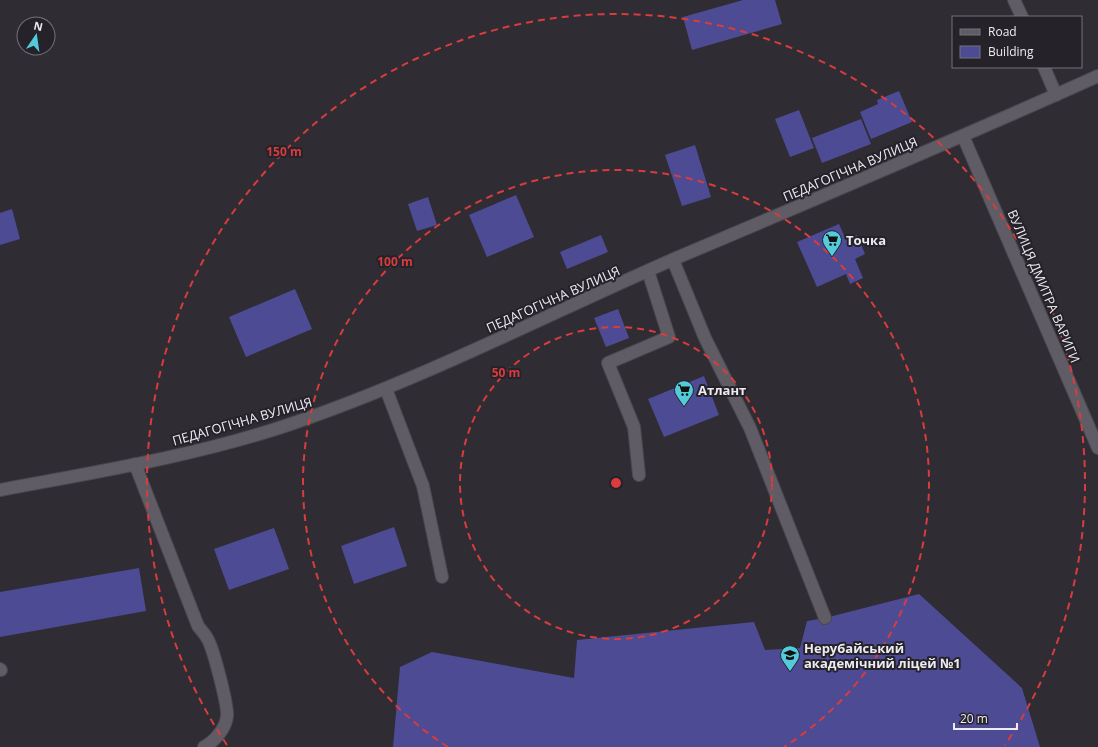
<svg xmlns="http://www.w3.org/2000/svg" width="1098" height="747" viewBox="0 0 1098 747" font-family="'Open Sans',sans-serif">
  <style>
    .building { fill: #4d4b94 }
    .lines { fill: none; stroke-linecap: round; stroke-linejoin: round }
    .service-casing { stroke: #4a484e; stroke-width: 14 }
    .minor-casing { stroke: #4a484e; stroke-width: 14 }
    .tertiary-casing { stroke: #4a484e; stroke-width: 14 }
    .service { stroke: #5f5c65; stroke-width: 12 }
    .minor { stroke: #5f5c65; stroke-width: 12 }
    .tertiary { stroke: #5f5c65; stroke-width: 12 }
    .ring { fill: none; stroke: #d83c3c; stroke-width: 2; stroke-dasharray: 7 5 }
    .labels { text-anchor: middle; stroke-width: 4; stroke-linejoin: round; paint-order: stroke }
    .street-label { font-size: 13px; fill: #ecebf0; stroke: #25222a }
    .poi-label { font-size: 13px; font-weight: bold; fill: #ecebf0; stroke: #25222a; text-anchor: start }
    .centre { fill: #d83c3c; stroke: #25222a; stroke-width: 2 }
    .ring-label { font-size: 12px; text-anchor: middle; font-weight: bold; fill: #d83c3c; stroke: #25222a; stroke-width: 4; stroke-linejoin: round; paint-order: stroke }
  </style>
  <rect width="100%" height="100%" fill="#2f2c34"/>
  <path class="building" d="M 743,0 L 775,0 L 782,24 L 692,50 L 683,17 Z
    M 899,91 L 912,122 L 871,139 L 860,112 L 878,104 L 877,100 Z
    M 799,110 L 814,148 L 790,157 L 775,119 Z
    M 861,119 L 871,144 L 822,163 L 812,138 Z
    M 695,145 L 711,197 L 682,206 L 665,155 Z
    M 516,195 L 534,237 L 487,257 L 469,215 Z
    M 428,197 L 437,225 L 417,231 L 408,204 Z
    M 12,209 L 20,239 L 0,245 L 0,213 Z
    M 839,224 L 846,240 L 857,235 L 865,254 L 855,259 L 863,278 L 850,284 L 846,274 L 817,287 L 797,242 Z
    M 601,235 L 608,252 L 567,269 L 560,252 Z
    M 295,289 L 312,329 L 246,357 L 229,317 Z
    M 618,309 L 629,338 L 606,347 L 594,318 Z
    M 704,376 L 719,415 L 664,437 L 648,399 Z
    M 394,527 L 407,566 L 354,584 L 341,546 Z
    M 274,528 L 289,569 L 229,590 L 214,549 Z
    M 139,568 L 146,611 L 0,637 L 0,592 Z
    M 919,594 L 1022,688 L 1040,747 L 393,747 L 400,667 L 432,652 L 574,678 L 577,640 L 754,622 L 765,650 L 800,648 L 807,621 L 825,618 Z"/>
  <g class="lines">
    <defs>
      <path id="service" d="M 386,389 L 423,486 L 442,577
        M 135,464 L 198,626 C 201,630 205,634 207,638 C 213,647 228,705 227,716 C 226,728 215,741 204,747
        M 639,475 L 634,427 L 608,363 L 669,337 L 648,271
        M 0,669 L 1,670"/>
      <path id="minor" d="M 1014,0 L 1022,17
        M 1044,67 L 1056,95
        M 963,136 L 1098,448
        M 673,260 L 705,338 L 750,428 L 825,618"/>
      <path id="tertiary" d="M 0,490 C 96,472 195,456 288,425 C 421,380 546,315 674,259 C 816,199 958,139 1098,76"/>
    </defs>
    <use href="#service" class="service-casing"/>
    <use href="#minor" class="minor-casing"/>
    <use href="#tertiary" class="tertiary-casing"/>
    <use href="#service" class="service"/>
    <use href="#minor" class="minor"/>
    <use href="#tertiary" class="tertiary"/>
  </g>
  <g class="ring">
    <circle cx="616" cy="483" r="156"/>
    <path d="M448 747A313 313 0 1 1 784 747"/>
    <path d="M227 745A469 469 0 1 1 1005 745"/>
  </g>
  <defs>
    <symbol id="supermarket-pin" viewBox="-11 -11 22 30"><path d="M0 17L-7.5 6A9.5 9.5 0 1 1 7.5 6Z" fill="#53cbda" stroke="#25222a"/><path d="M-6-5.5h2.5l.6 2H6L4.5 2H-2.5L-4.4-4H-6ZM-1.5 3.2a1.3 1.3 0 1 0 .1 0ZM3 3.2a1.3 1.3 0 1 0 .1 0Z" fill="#111"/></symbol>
    <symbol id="school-pin" viewBox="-11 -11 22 30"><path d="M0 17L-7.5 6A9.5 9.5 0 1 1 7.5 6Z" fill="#53cbda" stroke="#25222a"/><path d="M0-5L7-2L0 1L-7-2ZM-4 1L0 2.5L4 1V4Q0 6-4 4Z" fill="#111"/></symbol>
  </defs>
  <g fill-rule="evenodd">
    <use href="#supermarket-pin" x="821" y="229" width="22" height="30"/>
    <use href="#supermarket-pin" x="673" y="379" width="22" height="30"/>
    <use href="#school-pin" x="779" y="644" width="22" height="30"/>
  </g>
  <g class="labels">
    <g class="street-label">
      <text transform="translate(850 169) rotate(-23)" y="5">ПЕДАГОГІЧНА ВУЛИЦЯ</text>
      <text transform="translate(1044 286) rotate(67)" y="5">ВУЛИЦЯ ДМИТРА ВАРИГИ</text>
      <text transform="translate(553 299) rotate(-24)" y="5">ПЕДАГОГІЧНА ВУЛИЦЯ</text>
      <text transform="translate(242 421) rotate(-16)" y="5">ПЕДАГОГІЧНА ВУЛИЦЯ</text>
    </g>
    <g class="poi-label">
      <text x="846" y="245">Точка</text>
      <text x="698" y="395">Атлант</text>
      <text x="804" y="653">Нерубайський<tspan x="804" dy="15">академічний ліцей №1</tspan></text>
    </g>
  </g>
  <circle cx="616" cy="483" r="6" class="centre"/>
  <g class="ring-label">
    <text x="284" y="156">150 m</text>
    <text x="395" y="266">100 m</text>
    <text x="506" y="377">50 m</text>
  </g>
  <rect x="952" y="16" width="130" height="52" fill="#25222a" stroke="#757279"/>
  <rect x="960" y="29" width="20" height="6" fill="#5f5c65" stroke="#757279"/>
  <text x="988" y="36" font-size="12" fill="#ecebf0">Road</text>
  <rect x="960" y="46" width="20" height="12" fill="#4d4b94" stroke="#757279"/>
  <text x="988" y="56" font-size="12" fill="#ecebf0">Building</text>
  <g transform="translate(36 36) rotate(13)"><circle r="19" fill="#25222a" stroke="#757279"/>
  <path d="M0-3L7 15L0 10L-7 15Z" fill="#53cbda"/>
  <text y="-6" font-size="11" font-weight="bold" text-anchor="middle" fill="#ecebf0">N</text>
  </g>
  <path d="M954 723v6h63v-6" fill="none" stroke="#ecebf0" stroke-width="2"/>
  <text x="960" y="723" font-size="12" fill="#ecebf0" stroke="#25222a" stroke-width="3" paint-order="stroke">20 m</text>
</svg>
